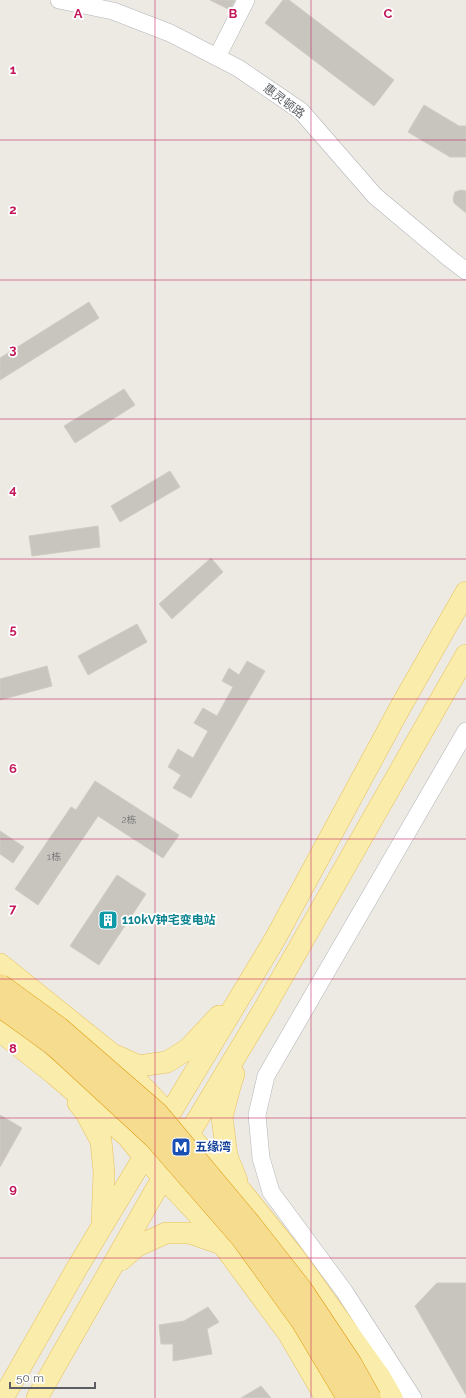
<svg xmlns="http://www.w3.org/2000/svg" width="466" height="1398" viewBox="0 0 466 1398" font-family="Raleway,'Noto Sans SC',sans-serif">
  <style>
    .building { fill: #c8c5bf; stroke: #d0ccc1 }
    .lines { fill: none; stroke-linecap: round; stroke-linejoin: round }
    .minor-casing { stroke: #b3b5b9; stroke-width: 18 }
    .major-casing { stroke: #e8c15f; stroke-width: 22 }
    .minor { stroke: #fff; stroke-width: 17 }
    .major { stroke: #faecaa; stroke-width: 21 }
    .highway-bridge-casing { stroke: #e09e0e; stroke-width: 23; stroke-linecap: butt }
    .highway-bridge { stroke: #f6dc8f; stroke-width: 22 }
    .grid { fill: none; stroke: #c2185b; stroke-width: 1; stroke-opacity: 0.55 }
    .labels { text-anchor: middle; stroke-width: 3.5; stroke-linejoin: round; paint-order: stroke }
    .number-label { font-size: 10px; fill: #767879 }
    .street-label { font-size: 12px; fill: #5a5e62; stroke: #fff }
    .culture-label { font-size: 12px; font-weight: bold; fill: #0d838f; stroke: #fff; text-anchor: start }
    .transit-label { font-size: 12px; font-weight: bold; fill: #164399; stroke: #fff; text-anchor: start }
    .grid-label { font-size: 13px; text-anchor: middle; font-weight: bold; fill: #c2185b; stroke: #fff; stroke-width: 3.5; stroke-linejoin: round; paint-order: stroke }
  </style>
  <rect width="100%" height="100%" fill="#eceae2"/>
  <path class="building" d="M 210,0 L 235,0 L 230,10 Z
    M 283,0 L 289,0 L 394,80 L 374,106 L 265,23 Z
    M 424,105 L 459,126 L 466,126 L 466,157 L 450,157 L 408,132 Z
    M 461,190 L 466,191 L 466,213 L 454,203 L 453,198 L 455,192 Z
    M 89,302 L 99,318 L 0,380 L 0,358 Z
    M 124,389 L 135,405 L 75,443 L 64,426 Z
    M 170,471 L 180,487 L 120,522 L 111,506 Z
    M 98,526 L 100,547 L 32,556 L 29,536 Z
    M 211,558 L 223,572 L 172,619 L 159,604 Z
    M 137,624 L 147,642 L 88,675 L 78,656 Z
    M 247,661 L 265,671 L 191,798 L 173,788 L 181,775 L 168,767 L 178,749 L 193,758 L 208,731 L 194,723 L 203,708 L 217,716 L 233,687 L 222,681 L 229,668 L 239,675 Z
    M 47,666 L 52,686 L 0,700 L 0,679 Z
    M 95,781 L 179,835 L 163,858 L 98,816 L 38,905 L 15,889 L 71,807 L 76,810 Z
    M 0,831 L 24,847 L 13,863 L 0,854 Z
    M 117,875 L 146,894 L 99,965 L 70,946 Z
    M 0,1115 L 22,1128 L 0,1167 Z
    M 437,1283 L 466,1283 L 466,1395 L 415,1306 Z
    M 208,1307 L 219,1322 L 207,1329 L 212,1354 L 173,1361 L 173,1344 L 161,1344 L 159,1325 L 184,1321 Z
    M 261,1386 L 271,1398 L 241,1398 Z"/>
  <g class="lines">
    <defs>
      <path id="minor" d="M 59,0 L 113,11 L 170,33 L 238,68 L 301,111 L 375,196 L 449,258 L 466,271
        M 217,57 L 246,0
        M 413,1398 L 344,1291 L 271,1192 L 261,1158 L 257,1115 L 266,1076 L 466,731"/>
      <path id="major" d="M 0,964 L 112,1054 L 160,1105
        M 0,1031 L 54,1074 L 127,1136 L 144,1157 L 209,1226 L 288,1333 L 326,1398
        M 117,1056 L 139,1066 L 167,1062 L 188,1049 L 219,1016
        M 234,1074 L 231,1083 L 222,1117 L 227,1156 L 237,1181
        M 78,1103 L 86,1113 L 101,1141 L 104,1172 L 102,1225
        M 183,1129 L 242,1192 L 296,1259 L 380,1377 L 392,1398
        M 121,1260 L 137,1246 L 166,1233 L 190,1233 L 222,1244
        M 3,1398 L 77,1268 L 275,939 L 401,706 L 466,592
        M 37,1398 L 163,1177 L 264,1009 L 466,655"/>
    </defs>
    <use href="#minor" class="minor-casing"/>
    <use href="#major" class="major-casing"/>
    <use href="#minor" class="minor"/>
    <use href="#major" class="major"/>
    <defs>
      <path id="highway-bridge" d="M 0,985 L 59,1028 L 157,1113 L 250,1224 L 301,1289 L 351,1364 L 370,1398
        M 0,1006 L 53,1044 L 155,1138 L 242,1238 L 302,1321 L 348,1398"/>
    </defs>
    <use href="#highway-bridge" class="highway-bridge-casing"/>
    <use href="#highway-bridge" class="highway-bridge"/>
  </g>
  <path class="grid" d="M 155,0 L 155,1398M 311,0 L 311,1398M 0,140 L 466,140M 0,280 L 466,280M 0,419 L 466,419M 0,559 L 466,559M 0,699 L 466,699M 0,839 L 466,839M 0,979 L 466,979M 0,1118 L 466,1118M 0,1258 L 466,1258"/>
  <defs>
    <symbol id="building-square" viewBox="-11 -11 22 22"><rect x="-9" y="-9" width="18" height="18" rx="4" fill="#0f9aa8" stroke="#fff"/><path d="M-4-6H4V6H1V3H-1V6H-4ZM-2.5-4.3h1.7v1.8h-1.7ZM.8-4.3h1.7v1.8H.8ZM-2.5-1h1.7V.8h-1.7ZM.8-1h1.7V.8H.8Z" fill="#fff"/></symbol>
    <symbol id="metro-square" viewBox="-11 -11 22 22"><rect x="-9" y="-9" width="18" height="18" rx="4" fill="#1a4fb4" stroke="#fff"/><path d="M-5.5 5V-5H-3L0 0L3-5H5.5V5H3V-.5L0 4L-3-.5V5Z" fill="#fff"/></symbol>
  </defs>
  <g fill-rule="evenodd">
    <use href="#building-square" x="97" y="909" width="22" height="22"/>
    <use href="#metro-square" x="170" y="1136" width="22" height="22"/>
  </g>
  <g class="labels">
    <g class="number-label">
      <text x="129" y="823">2栋</text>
      <text x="54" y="860">1栋</text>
    </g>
    <g class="street-label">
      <text transform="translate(284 101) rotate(37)" y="4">惠灵顿路</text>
    </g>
    <g class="culture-label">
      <text x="122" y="924">110kV钟宅变电站</text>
    </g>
    <g class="transit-label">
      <text x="195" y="1151">五缘湾</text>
    </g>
  </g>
  <g class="grid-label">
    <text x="78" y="18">A</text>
    <text x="233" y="18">B</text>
    <text x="388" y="18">C</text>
    <text x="13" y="74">1</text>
    <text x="13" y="214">2</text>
    <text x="13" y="354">3</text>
    <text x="13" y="494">4</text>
    <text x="13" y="634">5</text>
    <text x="13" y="773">6</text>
    <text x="13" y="913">7</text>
    <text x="13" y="1053">8</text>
    <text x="13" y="1193">9</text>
  </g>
  <path d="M10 1382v6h85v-6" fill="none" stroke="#5a5e62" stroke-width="2"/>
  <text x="16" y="1382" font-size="12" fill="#5a5e62" stroke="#ffffff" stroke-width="3" paint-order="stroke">50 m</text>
</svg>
